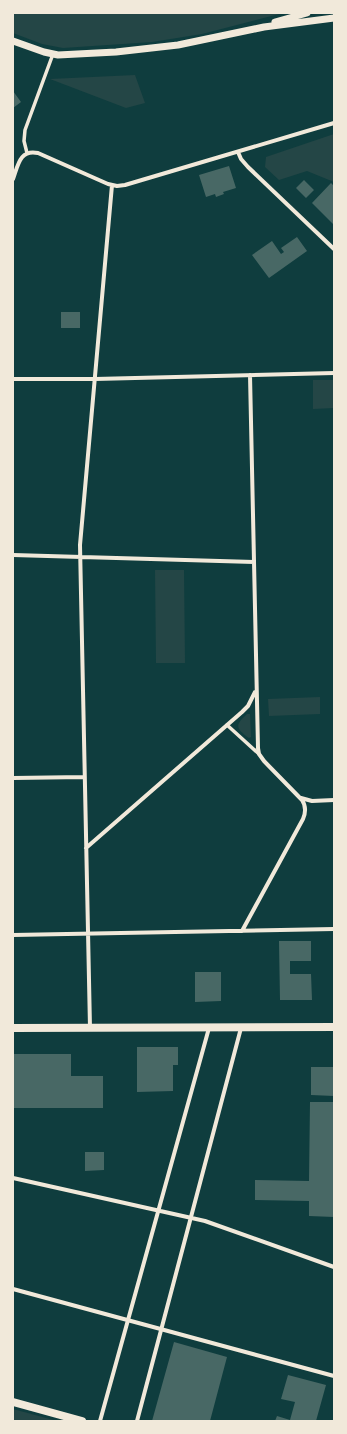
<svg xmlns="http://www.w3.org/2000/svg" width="347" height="1434" viewBox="0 0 347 1434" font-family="Inter,sans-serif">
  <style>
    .green { fill: #244646 }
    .building { fill: #486865 }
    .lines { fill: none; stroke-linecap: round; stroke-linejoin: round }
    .pedestrian { stroke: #f1e9da; stroke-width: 3.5 }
    .minor { stroke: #f1e9da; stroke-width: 4 }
    .tertiary { stroke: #f1e9da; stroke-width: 7 }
    .secondary { stroke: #f1e9da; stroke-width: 8 }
  </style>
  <rect width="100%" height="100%" fill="#0f3d3e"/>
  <path class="green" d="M 13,13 L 283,13 L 202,34 L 152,42 L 63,48 L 42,44 L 13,33 Z
    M 135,75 L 145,103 L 126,108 L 50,79 Z
    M 334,134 L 334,182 L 307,171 L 279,180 L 265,167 L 266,157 Z
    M 313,380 L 334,380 L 334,408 L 313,409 Z
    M 155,570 L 184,570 L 185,663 L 156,663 Z
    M 320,697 L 320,714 L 269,716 L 268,699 Z
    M 247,714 L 250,714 L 251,737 L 249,738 C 235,728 235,725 247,714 Z
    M 13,1409 L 57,1421 L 13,1421 Z"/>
  <path class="building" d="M 13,91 L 21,102 L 13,108 Z
    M 229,166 L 236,188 L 223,192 L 224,194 L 216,197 L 215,194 L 206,197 L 199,175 Z
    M 304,180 L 314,190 L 306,198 L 296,188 Z
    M 331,183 L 334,186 L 334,225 L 312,203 Z
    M 297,237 L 307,251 L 269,278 L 252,255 L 272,241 L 281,254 L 284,252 L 281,248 Z
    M 61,312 L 80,312 L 80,328 L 61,328 Z
    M 279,941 L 311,941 L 311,961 L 290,961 L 290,974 L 311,974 L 312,1000 L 280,1000 Z
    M 195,972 L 221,972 L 221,1001 L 195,1002 Z
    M 137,1047 L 178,1047 L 178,1065 L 173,1065 L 173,1091 L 137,1092 Z
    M 13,1054 L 71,1054 L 71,1076 L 103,1076 L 103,1108 L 13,1108 Z
    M 311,1067 L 334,1067 L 334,1096 L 311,1095 Z
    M 310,1102 L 334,1102 L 334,1217 L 309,1216 L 309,1201 L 255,1200 L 255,1180 L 309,1181 Z
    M 85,1152 L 104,1152 L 104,1170 L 85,1171 Z
    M 174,1342 L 227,1357 L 210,1421 L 152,1421 Z
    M 288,1375 L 326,1385 L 316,1421 L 275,1421 L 277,1416 L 290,1420 L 295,1402 L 281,1399 Z"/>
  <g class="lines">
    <path class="pedestrian" d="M 27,153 L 24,141 L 25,130 L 53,54
      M 227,725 L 259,754"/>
    <path class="minor" d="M 238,152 L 241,159 L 248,167 L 334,249
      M 13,179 C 18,165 20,149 38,153 L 108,184 L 117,186 L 125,185 L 334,123
      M 13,379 L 95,379 L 334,373
      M 13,555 L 254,562
      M 13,778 L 84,777
      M 301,798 L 312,801 L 334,800
      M 86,848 L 242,712 L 248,706 L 255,692
      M 242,931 L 303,819 C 306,812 306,806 302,800 L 264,761 L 259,754 L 258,748 L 250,375
      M 13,935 L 334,929
      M 90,1028 L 80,545 L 112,185
      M 13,1178 L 205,1221 L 334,1267
      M 13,1289 L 334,1376
      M 100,1421 L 209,1028
      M 137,1421 L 241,1028"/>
    <path class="tertiary" d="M 275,22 L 307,13
      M 13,41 L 44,52 L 58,55 L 116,52 L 178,45 L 264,27 L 334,18"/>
    <path class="secondary" d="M 13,1028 L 334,1027
      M 13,1402 L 82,1421"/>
  </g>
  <rect width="347" height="1434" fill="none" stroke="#f1e9da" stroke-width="28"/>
</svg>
